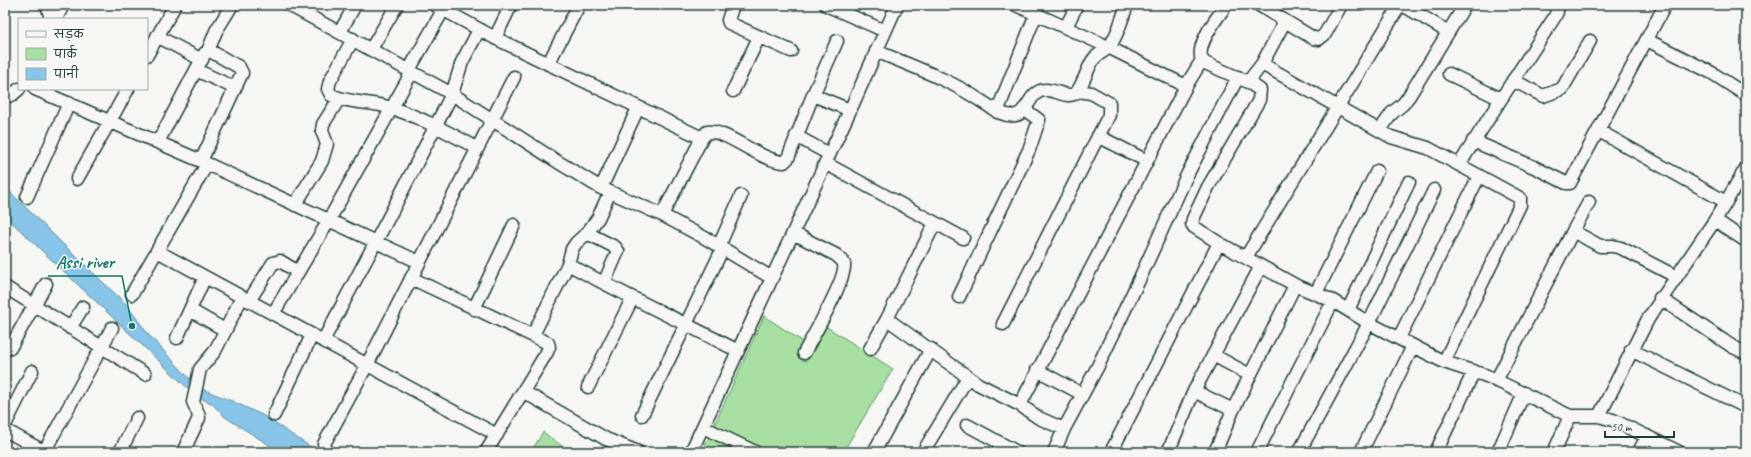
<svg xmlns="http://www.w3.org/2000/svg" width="1751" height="457" viewBox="0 0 1751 457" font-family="Caveat,'Playpen Sans Deva',sans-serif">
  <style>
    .green { fill: #a7dfa2; stroke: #638e6b }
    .water { fill: #87c4e7; stroke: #5d8e9f }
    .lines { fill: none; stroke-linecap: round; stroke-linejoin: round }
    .minor-casing { stroke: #1f3d34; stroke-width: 15 }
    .minor { stroke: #f6f6f2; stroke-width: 12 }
    .leader { fill: none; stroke: #0f766e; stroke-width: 1.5 }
    .callout-dot { fill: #0f766e; stroke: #f6f6f2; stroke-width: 1.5 }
    .callout-label { font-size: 18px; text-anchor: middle; font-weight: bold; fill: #0f766e; stroke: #f6f6f2; stroke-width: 3; stroke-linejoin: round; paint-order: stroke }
  </style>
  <rect width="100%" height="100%" fill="#f6f6f2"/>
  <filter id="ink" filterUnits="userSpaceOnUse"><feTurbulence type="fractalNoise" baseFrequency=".025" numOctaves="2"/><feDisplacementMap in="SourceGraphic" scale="8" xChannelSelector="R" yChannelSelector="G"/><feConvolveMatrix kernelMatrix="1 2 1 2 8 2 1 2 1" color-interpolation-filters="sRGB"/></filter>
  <g filter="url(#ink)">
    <path class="green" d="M 764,316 L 811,347 L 822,324 L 893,369 L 843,452 L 702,452 Z
      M 543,432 L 570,452 L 531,452 Z"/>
    <path class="water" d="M 5,187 L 67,248 L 126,304 L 148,334 L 190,379 L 202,389 L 232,401 L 264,416 L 318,452 L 280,452 L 225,417 L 211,403 L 196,396 L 5,216 Z"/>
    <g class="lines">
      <defs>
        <path id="minor" d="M 47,5 L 51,19
          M 289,5 L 452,94 L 558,162 L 601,188 L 662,215 L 707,239 L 772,278
          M 435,5 L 495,38 L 702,138
          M 733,5 L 728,20 L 729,23 L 791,51
          M 826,5 L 885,31
          M 1016,5 L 1102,44 L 1186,86 L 1202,60 L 1205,63 L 1248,82 L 1262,64 L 1285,21 L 1259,5
          M 1403,5 L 1448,32
          M 56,19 L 63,5
          M 1285,21 L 1313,38 L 1319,39 L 1325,34 L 1341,5
          M 1066,27 L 1077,5
          M 340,32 L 355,5
          M 157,36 L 202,60
          M 495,38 L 511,5
          M 353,39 L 330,81 L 328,89 L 331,95 C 350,104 371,101 391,108 C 421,117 449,133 477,148
          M 1647,40 L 1712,73 L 1746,95
          M 371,49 L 397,5
          M 208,51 L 216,31 L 232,5
          M 876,51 C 911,66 949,79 981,101 C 991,107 1003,118 1016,115 C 1029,112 1029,91 1045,90 C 1054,89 1066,98 1074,94 C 1081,91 1087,69 1093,60 C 1097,54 1104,52 1109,47 C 1118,36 1122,18 1127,5
          M 147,55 L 175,5
          M 1202,60 C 1195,45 1217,18 1226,5
          M 548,64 L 579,5
          M 1262,64 L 1391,137 L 1428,148 L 1520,198 L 1520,205 L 1444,362
          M 196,70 L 235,88
          M 409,70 L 446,5
          M 1449,74 L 1501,99 L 1459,165
          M 1513,80 L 1543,96 L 1562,89 L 1590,41
          M 35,89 L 201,161 L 419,262
          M 733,91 L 759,37
          M 813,95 L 850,110
          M 5,97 L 12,95 L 19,89
          M 1501,99 L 1554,18 L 1557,12 L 1557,5
          M 997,112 L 1036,14
          M 1380,130 L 1392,113 L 1403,104 L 1409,96 L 1465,5
          M 1599,131 L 1726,202 L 1715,220 L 1648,319 L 1599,416
          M 796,136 L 829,154
          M 1098,136 L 1147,161
          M 1473,141 L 1534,167 L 1566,183 L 1570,183 L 1665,5
          M 158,142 L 205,53 L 208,51 L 212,52 L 239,67 L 242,73 L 201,161
          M 825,163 L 963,238
          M 77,179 L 128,89
          M 601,188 L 638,108
          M 27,197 L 69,103
          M 1726,202 L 1746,168
          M 295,205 L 322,161 L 327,144 L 322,131 L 323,124 L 339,99
          M 662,215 L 702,138 L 707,132 C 726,129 760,161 784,162 L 788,158 L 813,95 L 837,41
          M 1715,220 L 1746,241
          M 1573,231 L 1600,246 L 1613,246 L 1621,248 L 1675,276
          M 587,233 L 615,247 L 618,251 L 604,283
          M 793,233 L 836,255 C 839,258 843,260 844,264 C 847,278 812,338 804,353
          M 1219,243 L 1194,227 L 1192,224 L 1193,219 L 1208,187 L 1259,100 L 1260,90 L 1248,82
          M 719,246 L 741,196
          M 157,251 L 497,435
          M 1246,257 L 1400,5
          M 568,264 C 624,295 681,321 738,351
          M 411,278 L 548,343 L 549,347 L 547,352 L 486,452
          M 5,287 L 145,374
          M 1316,293 L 1377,171
          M 132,294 L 207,164
          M 959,297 L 1029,150 L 1039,120 L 1024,109
          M 1660,298 L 1733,347 L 1746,353
          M 249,301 L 273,263 L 280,261 L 298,272
          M 474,309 L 514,225
          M 190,310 L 225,330
          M 1348,310 L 1409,182
          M 273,314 L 329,220 L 412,72
          M 887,319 L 978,384 L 1020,405 L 1039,418 L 1064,429
          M 1003,324 L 1109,115 L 1109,103 L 1091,93 L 1079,91
          M 70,328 L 83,307
          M 533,335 L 568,264 L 572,249 L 576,243 L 587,233 L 598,218 L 610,192
          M 177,338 L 205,277
          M 1399,338 L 1479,176
          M 323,341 L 391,213 L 452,94 L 462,62 L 479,30
          M 870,349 L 887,319 L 935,223
          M 5,350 L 10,348 L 46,284
          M 1631,350 L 1746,407
          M 1213,355 L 1250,375
          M 1037,370 L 1082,394
          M 1496,381 L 1573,231 L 1589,202
          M 588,387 L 632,299
          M 1194,391 L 1261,266
          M 524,392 L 606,439 L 638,452
          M 1020,405 L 1186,86
          M 274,415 L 312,335
          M 642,415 L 723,248
          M 5,425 L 32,371
          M 967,425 L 1017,452
          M 703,427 L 755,452
          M 5,430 L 45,452
          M 324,444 L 367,365 L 514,77
          M 44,452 L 112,328
          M 120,452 L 137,418
          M 183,452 L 199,418 L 198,413 L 193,402 L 200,369 L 215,351 L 242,297
          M 691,452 L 852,106 L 897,5
          M 874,452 L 931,349
          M 923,452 L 968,377
          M 1054,452 L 1064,429 L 1098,366 L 1140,278 L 1187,175 L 1238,77
          M 1111,452 L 1219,243 L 1295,285
          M 1168,452 L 1194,391 L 1233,410 L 1295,285 L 1333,301 L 1369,323 L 1444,362 L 1487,376 L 1570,416 L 1599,416 L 1613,420 L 1679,452
          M 1215,452 L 1233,410
          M 1257,452 L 1333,301
          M 1299,452 L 1369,323 L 1434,190
          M 1361,452 L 1413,346
          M 1436,452 L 1474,371
          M 1498,452 L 1524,393
          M 1554,452 L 1570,416
          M 1639,452 L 1647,436"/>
      </defs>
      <use href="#minor" class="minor-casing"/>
      <use href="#minor" class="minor"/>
    </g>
  </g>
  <path class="leader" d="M132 326L122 276H48"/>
  <circle class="callout-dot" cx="132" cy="326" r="4"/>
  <g class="callout-label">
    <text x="85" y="268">Assi river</text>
  </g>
  <rect width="1751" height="457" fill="none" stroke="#f6f6f2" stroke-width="20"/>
  <rect x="10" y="10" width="1731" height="437" fill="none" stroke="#1f3d34" stroke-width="1.5" filter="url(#ink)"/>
  <rect x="18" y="18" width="130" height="72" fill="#f6f6f2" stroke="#a0aca6"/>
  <rect x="26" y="31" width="20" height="6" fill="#f6f6f2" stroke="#a0aca6"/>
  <text x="54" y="38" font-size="12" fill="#1f3d34">सड़क</text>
  <rect x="26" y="48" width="20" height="12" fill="#a7dfa2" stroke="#a0aca6"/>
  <text x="54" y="58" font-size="12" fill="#1f3d34">पार्क</text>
  <rect x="26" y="68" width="20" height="12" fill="#87c4e7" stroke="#a0aca6"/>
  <text x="54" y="78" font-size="12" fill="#1f3d34">पानी</text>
  <path d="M1605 431v6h69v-6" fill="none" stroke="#1f3d34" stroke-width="2"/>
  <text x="1611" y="431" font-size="12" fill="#1f3d34" stroke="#f6f6f2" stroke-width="3" paint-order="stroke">50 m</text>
</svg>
